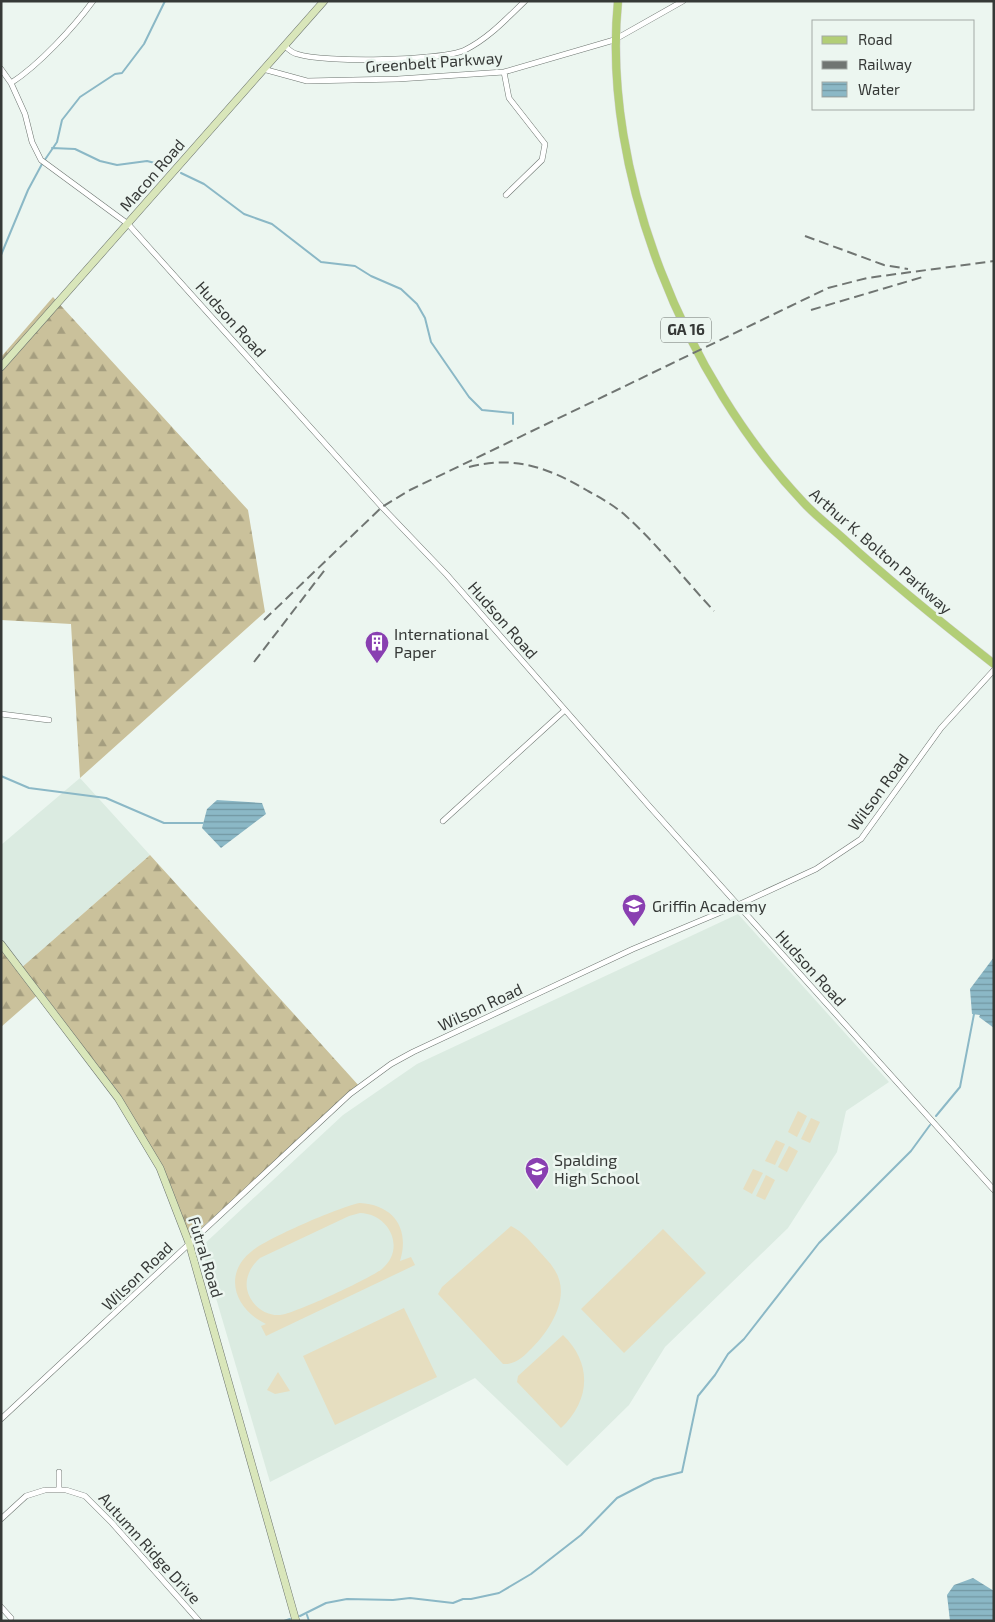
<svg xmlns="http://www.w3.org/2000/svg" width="995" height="1622" viewBox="0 0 995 1622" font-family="'Exo 2',sans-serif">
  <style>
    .built { fill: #dbebe1 }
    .forest { fill: url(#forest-firs) }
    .garden { fill: #e6dec0; fill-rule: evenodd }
    .water { fill: url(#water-rules) }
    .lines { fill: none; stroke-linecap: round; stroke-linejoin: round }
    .stream { stroke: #8bb8c6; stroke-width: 2 }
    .street-casing { stroke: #6c746f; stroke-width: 6 }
    .secondary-casing { stroke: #6c746f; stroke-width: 8 }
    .primary-casing { stroke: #d3d3d3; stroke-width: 9 }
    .street { stroke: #fff; stroke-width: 5 }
    .secondary { stroke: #d9e6ba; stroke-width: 7 }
    .primary { stroke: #b2ce76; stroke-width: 8 }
    .rail { stroke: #707572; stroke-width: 2; stroke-dasharray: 10 5; stroke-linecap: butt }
    .labels { text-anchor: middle; stroke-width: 5; stroke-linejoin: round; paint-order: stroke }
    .shield { fill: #ecf6f0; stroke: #6d726e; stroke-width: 1 }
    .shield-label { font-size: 15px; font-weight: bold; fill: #363937 }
    .street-label { font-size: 16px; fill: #363937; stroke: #ecf6f0 }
    .poi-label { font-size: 16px; fill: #363937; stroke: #ecf6f0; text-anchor: start }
  </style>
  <defs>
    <pattern id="forest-firs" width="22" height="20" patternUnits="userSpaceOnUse" patternTransform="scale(1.25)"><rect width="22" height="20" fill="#cac19b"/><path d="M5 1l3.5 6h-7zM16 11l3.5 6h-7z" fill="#a59e7f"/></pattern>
    <pattern id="water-rules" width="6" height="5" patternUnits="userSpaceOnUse" patternTransform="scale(1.25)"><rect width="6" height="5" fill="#8bb8c6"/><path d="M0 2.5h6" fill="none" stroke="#7297a2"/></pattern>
  </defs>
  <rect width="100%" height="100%" fill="#ecf6f0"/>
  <path class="built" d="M 80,778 L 150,855 L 20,969 L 1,948 L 1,845 Z
    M 738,914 L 889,1082 L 846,1111 L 837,1152 L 788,1228 L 665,1347 L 629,1405 L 567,1466 L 475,1378 L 270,1482 L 201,1247 L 343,1115 L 417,1064 Z"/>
  <path class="forest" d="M 53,297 L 248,510 L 265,612 L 80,778 L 71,624 L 1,620 L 1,357 Z
    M 150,855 L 360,1087 L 190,1238 L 159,1160 L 42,991 L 1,1027 L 1,948 L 20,969 Z"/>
  <path class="garden" d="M 798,1111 L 807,1116 L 797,1137 L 788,1132 Z
    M 811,1118 L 820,1122 L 810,1143 L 801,1139 Z
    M 776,1140 L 785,1144 L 775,1165 L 765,1161 Z
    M 789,1146 L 798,1151 L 787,1172 L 778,1167 Z
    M 753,1169 L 763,1173 L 752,1194 L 743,1189 Z
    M 766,1175 L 775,1180 L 765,1200 L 756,1196 Z
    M 360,1203 C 394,1205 410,1229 400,1261 L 411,1257 L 415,1265 L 266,1336 L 261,1326 L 266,1324 C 235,1310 222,1274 252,1251 C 266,1239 341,1206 360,1203 ZM 360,1213 C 390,1214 406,1249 382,1269 C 369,1279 294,1314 280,1315 C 264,1316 250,1304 247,1289 C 245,1277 251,1266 260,1258 L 349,1216 Z
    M 511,1226 C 523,1232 530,1241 539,1251 C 544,1257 550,1262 554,1269 C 572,1295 551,1329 532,1348 C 524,1356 516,1365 503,1364 L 438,1294 L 442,1287 Z
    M 663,1229 L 706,1273 L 624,1353 L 581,1309 Z
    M 404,1308 L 437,1377 L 335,1425 L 303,1356 Z
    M 563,1335 C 593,1364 590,1401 561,1428 L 517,1382 L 518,1376 Z
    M 278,1372 L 290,1391 L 275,1394 L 267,1390 Z"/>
  <path class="water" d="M 217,800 L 262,803 L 266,814 L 221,848 L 202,828 L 207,809 Z
    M 994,957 L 994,1028 L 979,1017 L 980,1015 L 972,1014 L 970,989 Z
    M 973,1578 L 994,1591 L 994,1621 L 950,1621 L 947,1595 L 954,1585 Z"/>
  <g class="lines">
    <path class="stream" d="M 52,148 L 75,149 L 100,161 L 117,165 L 147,161 L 159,164
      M 181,173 L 204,184 L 244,214 L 272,224 L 321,262 L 355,266 L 371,276 L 401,289 L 417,304 L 425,318 L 431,342 L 469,397 L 482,410 L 513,413 L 513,424
      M 1,255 L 28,190 L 42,164 L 57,142 L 62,120 L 80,97 L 115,74 L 122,73 L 144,44 L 165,1
      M 1,776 L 29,788 L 106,798 L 164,823 L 203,823
      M 936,1116 L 960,1087 L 974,1014
      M 307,1615 L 309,1621
      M 300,1616 L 326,1603 L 347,1599 L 393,1600 L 410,1598 L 453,1603 L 463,1599 L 471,1599 L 499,1593 L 531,1574 L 581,1535 L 617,1498 L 654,1479 L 682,1472 L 698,1396 L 715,1375 L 728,1354 L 744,1339 L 819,1243 L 911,1151 L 930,1125
      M 284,1621 L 290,1619"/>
    <defs>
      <path id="street" d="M 285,46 C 288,49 292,53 297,54 C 324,63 441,61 465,50 C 489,38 506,19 525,1
        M 1,69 L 11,83 L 25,114 L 32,142 L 41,160 L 128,224 L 382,507 L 447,575 L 650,807 L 994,1190
        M 263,69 L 307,81 L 398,79 L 504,72 L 614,40 L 683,1
        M 504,72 L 509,98 L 545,144 L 542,160 L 506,195
        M 11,83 C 39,65 74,27 93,1
        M 1,714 L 49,720
        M 443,821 L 565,710
        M 1,1419 L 350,1094 L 391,1064 L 413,1052 L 633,949 L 738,905 L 816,869 L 861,839 L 941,728 L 994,670
        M 59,1472 L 59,1490
        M 1,1519 L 26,1496 L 45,1490 L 66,1490 L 85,1496 L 112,1523 L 199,1621
        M 1,1607 L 11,1618"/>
      <path id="secondary" d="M 1,367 L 324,1
        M 1,944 L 118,1098 L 160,1168 L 189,1243 L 296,1621"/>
      <path id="primary" d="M 618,1 C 601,173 686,379 804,503 C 817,517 832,528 846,541 C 893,584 943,624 994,664"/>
    </defs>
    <use href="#street" class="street-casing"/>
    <use href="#secondary" class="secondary-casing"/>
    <use href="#primary" class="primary-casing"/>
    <use href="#street" class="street"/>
    <use href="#secondary" class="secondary"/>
    <use href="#primary" class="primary"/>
    <path class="rail" d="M 805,236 L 884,265 L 908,269
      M 811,310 L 926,276
      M 469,467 C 515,455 549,468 588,491 C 601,498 615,506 626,516 C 658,545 685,580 714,611
      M 264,620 L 382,507 L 410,490 L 828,288 L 867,278 L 994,261
      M 254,662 L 327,567"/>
  </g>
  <defs>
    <symbol id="building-pin" viewBox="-11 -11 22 30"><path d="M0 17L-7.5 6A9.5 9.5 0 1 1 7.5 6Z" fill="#893fb1" stroke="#ecf6f0"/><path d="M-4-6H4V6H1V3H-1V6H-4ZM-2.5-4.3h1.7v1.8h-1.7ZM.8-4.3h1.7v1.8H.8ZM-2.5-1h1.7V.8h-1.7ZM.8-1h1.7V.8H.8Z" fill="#fff"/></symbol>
    <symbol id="school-pin" viewBox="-11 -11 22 30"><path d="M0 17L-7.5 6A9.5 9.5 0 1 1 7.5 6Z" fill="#893fb1" stroke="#ecf6f0"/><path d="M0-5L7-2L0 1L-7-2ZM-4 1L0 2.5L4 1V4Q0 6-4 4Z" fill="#fff"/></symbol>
  </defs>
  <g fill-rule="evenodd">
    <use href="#building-pin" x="363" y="629" width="28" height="38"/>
    <use href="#school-pin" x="620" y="892" width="28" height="38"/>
    <use href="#school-pin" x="523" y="1155" width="28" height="38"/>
  </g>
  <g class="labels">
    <rect class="shield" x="661" y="317.5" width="50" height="25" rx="4"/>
    <g class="shield-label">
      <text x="686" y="335">GA 16</text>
    </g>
    <g class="street-label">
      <text transform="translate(434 62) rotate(-4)" y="6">Greenbelt Parkway</text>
      <text transform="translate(152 175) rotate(-49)" y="6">Macon Road</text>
      <text transform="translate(231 319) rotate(48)" y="6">Hudson Road</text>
      <text transform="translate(881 551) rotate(41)" y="6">Arthur K. Bolton Parkway</text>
      <text transform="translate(503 620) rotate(49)" y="6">Hudson Road</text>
      <text transform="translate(878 792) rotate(-54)" y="6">Wilson Road</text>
      <text transform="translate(811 968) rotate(48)" y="6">Hudson Road</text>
      <text transform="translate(480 1007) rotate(-25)" y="6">Wilson Road</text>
      <text transform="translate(206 1257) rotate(73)" y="6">Futral Road</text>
      <text transform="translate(137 1276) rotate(-44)" y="6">Wilson Road</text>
      <text transform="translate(150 1548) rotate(48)" y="6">Autumn Ridge Drive</text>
    </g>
    <g class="poi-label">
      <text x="394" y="640">International<tspan x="394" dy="18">Paper</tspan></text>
      <text x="652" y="912">Griffin Academy</text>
      <text x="554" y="1166">Spalding<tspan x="554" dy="18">High School</tspan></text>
    </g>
  </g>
  <rect width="995" height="1622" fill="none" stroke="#363937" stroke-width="5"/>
  <rect x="812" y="20" width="162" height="90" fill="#ecf6f0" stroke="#a3aaa6"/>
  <rect x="822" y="36" width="25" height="8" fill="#b2ce76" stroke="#a3aaa6"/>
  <text x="858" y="45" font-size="15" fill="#363937">Road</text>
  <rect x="822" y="61" width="25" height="8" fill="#707572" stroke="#a3aaa6"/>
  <text x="858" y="70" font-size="15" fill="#363937">Railway</text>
  <rect x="822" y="82" width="25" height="15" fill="url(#water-rules)" stroke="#a3aaa6"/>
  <text x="858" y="95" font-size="15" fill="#363937">Water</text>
</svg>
